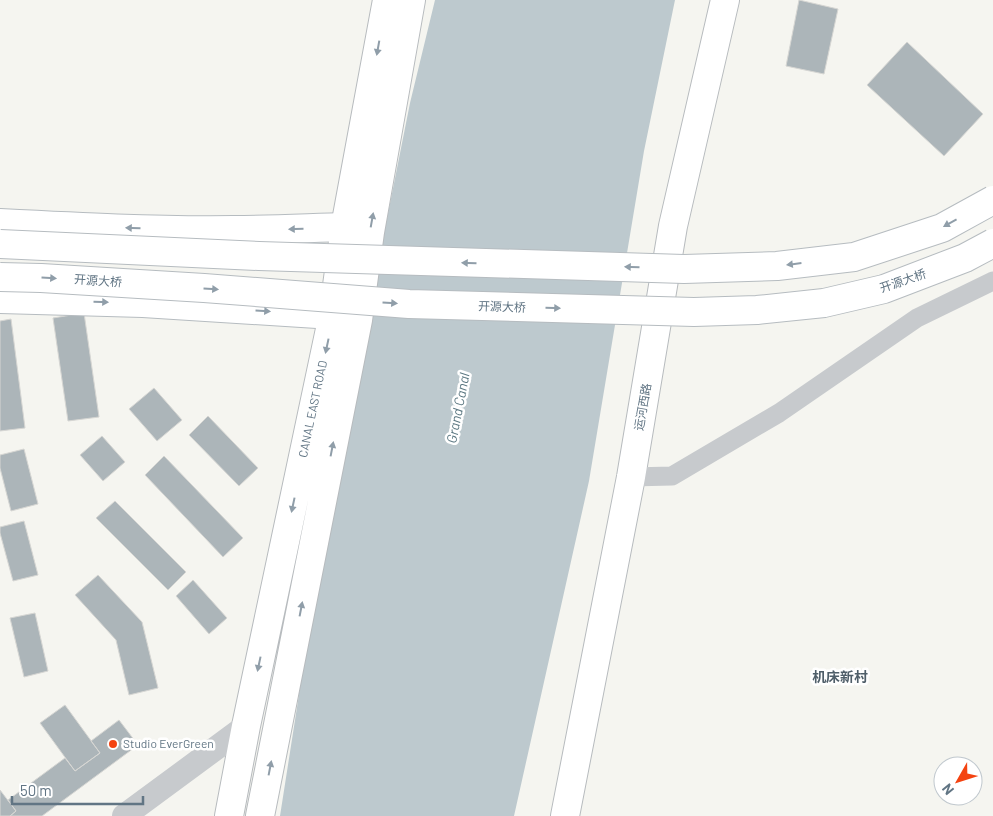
<svg xmlns="http://www.w3.org/2000/svg" width="993" height="816" viewBox="0 0 993 816" font-family="Barlow,'Noto Sans SC',sans-serif">
  <style>
    .water { fill: #bdc9ce }
    .building { fill: #acb5b9; stroke: #d6d6d3 }
    .lines { fill: none; stroke-linecap: round; stroke-linejoin: round }
    .secondary-casing { stroke: #b6bcc0; stroke-width: 30 }
    .primary-casing { stroke: #b7bbbe; stroke-width: 30 }
    .minor { stroke: #c7cacd; stroke-width: 19 }
    .tertiary { stroke: #c7cacd; stroke-width: 24 }
    .secondary { stroke: #fff; stroke-width: 28 }
    .primary { stroke: #fff; stroke-width: 28 }
    .secondary-bridge-casing { stroke: #b6bcc0; stroke-width: 30; stroke-linecap: butt }
    .secondary-bridge { stroke: #fff; stroke-width: 28 }
    .oneway { fill: #909ea9 }
    .poi-dot { fill: #f44311; stroke: #fff; stroke-width: 2 }
    .labels { text-anchor: middle; stroke-width: 5; stroke-linejoin: round; paint-order: stroke }
    .street-label { font-size: 12px; fill: #617584; stroke: #fff }
    .poi-label { font-size: 12px; fill: #617584; stroke: #fff; text-anchor: start }
    .water-label { font-size: 14px; font-style: italic; fill: #5c7882; stroke: #fff }
    .neighbourhood-label { font-size: 14px; font-weight: bold; fill: #4f5e69; stroke: #fff }
  </style>
  <rect width="100%" height="100%" fill="#f5f5f0"/>
  <path class="water" d="M 435,0 L 675,0 L 644,151 L 589,481 L 514,816 L 280,816 L 298,701 L 312,595 L 410,103 Z"/>
  <path class="building" d="M 799,0 L 838,9 L 824,74 L 786,66 Z
    M 907,42 L 983,114 L 944,156 L 867,85 Z
    M 84,313 L 99,417 L 68,421 L 53,318 Z
    M 11,319 L 25,428 L 0,431 L 0,321 Z
    M 154,388 L 182,420 L 157,441 L 129,409 Z
    M 208,416 L 258,468 L 239,486 L 189,435 Z
    M 102,436 L 125,462 L 103,481 L 80,455 Z
    M 24,449 L 38,504 L 11,511 L 0,468 L 0,455 Z
    M 164,456 L 243,538 L 223,557 L 145,475 Z
    M 115,501 L 186,572 L 168,590 L 96,518 Z
    M 24,521 L 38,575 L 13,581 L 0,533 L 0,527 Z
    M 98,575 L 142,622 L 158,688 L 129,695 L 116,640 L 75,595 Z
    M 193,580 L 227,618 L 209,634 L 176,596 Z
    M 35,613 L 48,671 L 24,677 L 10,618 Z
    M 65,705 L 100,753 L 75,771 L 40,723 Z
    M 119,720 L 138,745 L 42,816 L 10,816 L 16,811 L 8,800 L 65,758 L 75,771 L 100,753 L 91,741 Z
    M 0,790 L 16,811 L 10,816 L 0,816 Z"/>
  <g class="lines">
    <defs>
      <path id="secondary" d="M 0,223 C 78,227 156,231 234,230 C 271,230 308,228 345,227
        M 0,299 L 143,303 L 333,315"/>
      <path id="primary" d="M 229,816 L 246,726 L 333,315 L 345,227 L 387,0
        M 260,816 L 358,320 L 370,232 L 411,0
        M 565,816 L 631,477 L 673,226 L 725,0"/>
    </defs>
    <use href="#secondary" class="secondary-casing"/>
    <use href="#primary" class="primary-casing"/>
    <path class="minor" d="M 631,477 L 672,476 L 779,413 L 917,318 L 993,281"/>
    <path class="tertiary" d="M 124,816 L 246,726"/>
    <use href="#secondary" class="secondary"/>
    <use href="#primary" class="primary"/>
    <defs>
      <path id="secondary-bridge" d="M 0,244 L 259,256 L 684,269 L 777,266 L 854,257 L 942,228 L 993,200
        M 0,277 L 41,278 L 204,288 L 409,304 L 694,312 L 757,310 L 824,303 L 884,289 L 965,258 L 993,243"/>
    </defs>
    <use href="#secondary-bridge" class="secondary-bridge-casing"/>
    <use href="#secondary-bridge" class="secondary-bridge"/>
  </g>
  <defs><path id="oneway-solid" d="M-6-.8H1V-3.2L6.5 0L1 3.2V.8H-6Z" transform="scale(1.25)"/></defs>
  <g class="oneway">
    <use href="#oneway-solid" transform="translate(378 48) rotate(100)"/>
    <use href="#oneway-solid" transform="translate(372 220) rotate(-80)"/>
    <use href="#oneway-solid" transform="translate(950 223) rotate(151)"/>
    <use href="#oneway-solid" transform="translate(133 228) rotate(-178)"/>
    <use href="#oneway-solid" transform="translate(296 229) rotate(179)"/>
    <use href="#oneway-solid" transform="translate(469 263) rotate(-178)"/>
    <use href="#oneway-solid" transform="translate(794 264) rotate(173)"/>
    <use href="#oneway-solid" transform="translate(632 267) rotate(-178)"/>
    <use href="#oneway-solid" transform="translate(49 278) rotate(4)"/>
    <use href="#oneway-solid" transform="translate(211 289) rotate(4)"/>
    <use href="#oneway-solid" transform="translate(101 302) rotate(2)"/>
    <use href="#oneway-solid" transform="translate(390 303) rotate(4)"/>
    <use href="#oneway-solid" transform="translate(553 308) rotate(2)"/>
    <use href="#oneway-solid" transform="translate(263 311) rotate(4)"/>
    <use href="#oneway-solid" transform="translate(327 346) rotate(102)"/>
    <use href="#oneway-solid" transform="translate(332 449) rotate(-79)"/>
    <use href="#oneway-solid" transform="translate(293 505) rotate(102)"/>
    <use href="#oneway-solid" transform="translate(301 609) rotate(-79)"/>
    <use href="#oneway-solid" transform="translate(259 664) rotate(102)"/>
    <use href="#oneway-solid" transform="translate(270 768) rotate(-79)"/>
  </g>
  <circle class="poi-dot" cx="113" cy="744" r="5"/>
  <g class="labels">
    <g class="street-label">
      <text transform="translate(98 281) rotate(4)" y="4">开源大桥</text>
      <text transform="translate(903 281) rotate(-19)" y="4">开源大桥</text>
      <text transform="translate(502 307) rotate(2)" y="4">开源大桥</text>
      <text transform="translate(643 407) rotate(-80)" y="4">运河西路</text>
      <text transform="translate(313 409) rotate(-78)" y="4">CANAL EAST ROAD</text>
    </g>
    <g class="poi-label">
      <text x="123" y="748">Studio EverGreen</text>
    </g>
    <g class="water-label">
      <text transform="translate(458 408) rotate(-79)" y="5">Grand Canal</text>
    </g>
    <g class="neighbourhood-label">
      <text x="840" y="682">机床新村</text>
    </g>
  </g>
  <g transform="translate(958 781) rotate(231)"><circle r="24" fill="#ffffff" stroke="#c0c8ce"/>
  <path d="M0-4L9 19L0 12L-9 19Z" fill="#f44311"/>
  <text y="-8" font-size="14" font-weight="bold" text-anchor="middle" fill="#617584">N</text>
  </g>
  <path d="M12 796v8h131v-8" fill="none" stroke="#617584" stroke-width="2.5"/>
  <text x="20" y="796" font-size="15" fill="#617584" stroke="#ffffff" stroke-width="4" paint-order="stroke">50 m</text>
</svg>
